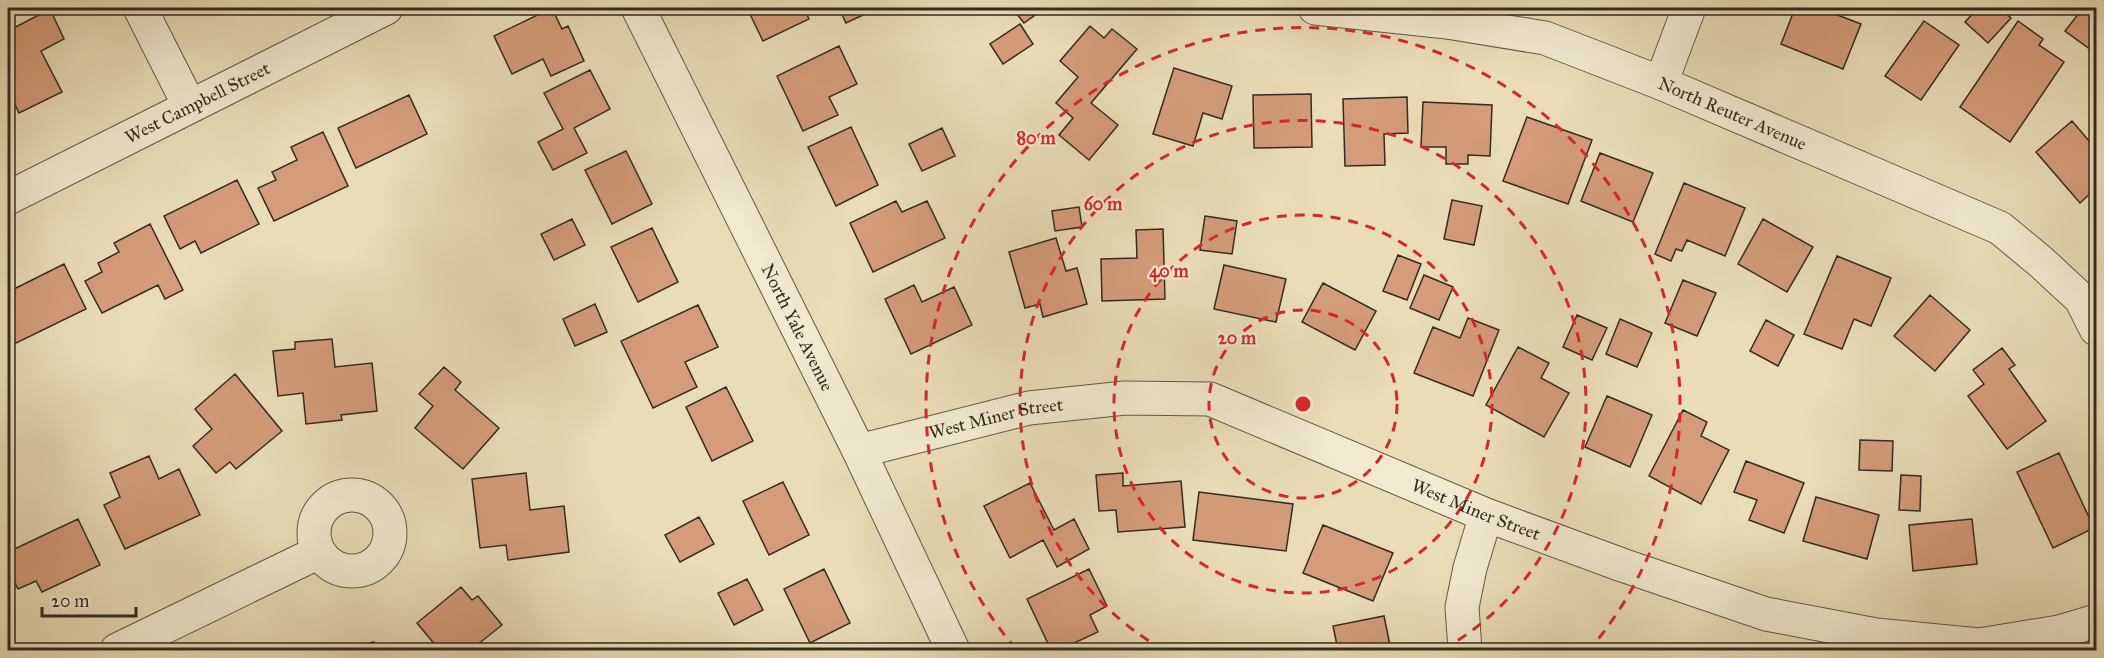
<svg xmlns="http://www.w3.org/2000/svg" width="2104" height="658" viewBox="0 0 2104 658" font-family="'IM FELL Great Primer',serif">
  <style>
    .building { fill: #d49c79; stroke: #332b22; stroke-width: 1.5 }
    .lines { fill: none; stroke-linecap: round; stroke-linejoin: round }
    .minor-casing { stroke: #615847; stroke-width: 35 }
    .minor { stroke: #f1e9d0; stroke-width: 33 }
    .ring { fill: none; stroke: #d62828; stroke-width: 3; stroke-dasharray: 10 8 }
    .labels { text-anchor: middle; stroke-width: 4.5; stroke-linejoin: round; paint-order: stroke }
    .street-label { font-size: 18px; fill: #332b22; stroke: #f1e9d0 }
    .centre { fill: #d62828; stroke: #f1e9d0; stroke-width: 3 }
    .ring-label { font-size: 18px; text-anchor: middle; font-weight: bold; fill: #d62828; stroke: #f1e9d0; stroke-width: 4.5; stroke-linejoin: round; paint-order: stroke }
  </style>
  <rect width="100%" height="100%" fill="#eaddb6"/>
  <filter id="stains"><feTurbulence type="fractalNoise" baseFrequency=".00333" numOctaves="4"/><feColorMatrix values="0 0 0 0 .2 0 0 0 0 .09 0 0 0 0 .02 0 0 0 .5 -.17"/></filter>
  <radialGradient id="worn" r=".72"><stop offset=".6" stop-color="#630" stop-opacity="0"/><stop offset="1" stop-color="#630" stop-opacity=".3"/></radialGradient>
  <path class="building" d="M 552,8 L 562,29 L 568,26 L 584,61 L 551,76 L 543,59 L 512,74 L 494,36 Z
    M 747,8 L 804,8 L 809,19 L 763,41 Z
    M 839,8 L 878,8 L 846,23 Z
    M 1012,8 L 1045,8 L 1024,23 Z
    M 1795,8 L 1819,8 L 1861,24 L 1843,69 L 1781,44 Z
    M 1978,8 L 1999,8 L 2011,18 L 1988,43 L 1965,22 Z
    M 2083,8 L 2096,8 L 2096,48 L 2094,52 L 2065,31 Z
    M 50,9 L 64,39 L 41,51 L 62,92 L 19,113 L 8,89 L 8,31 Z
    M 1924,21 L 1959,45 L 1921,100 L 1885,76 Z
    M 2018,21 L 2043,39 L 2039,45 L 2064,62 L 2010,142 L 1960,107 Z
    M 1020,24 L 1033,44 L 1003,64 L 990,44 Z
    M 1090,26 L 1104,38 L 1112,29 L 1137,49 L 1091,103 L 1118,125 L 1089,160 L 1059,135 L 1073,118 L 1056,103 L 1078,77 L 1060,61 Z
    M 839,46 L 857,84 L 829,97 L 838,115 L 803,131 L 777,76 Z
    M 1174,68 L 1232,86 L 1222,119 L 1203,113 L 1193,146 L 1153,134 Z
    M 590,70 L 610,109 L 574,128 L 587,153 L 553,170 L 538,142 L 563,129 L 544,93 Z
    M 1311,94 L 1312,147 L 1254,148 L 1253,95 Z
    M 409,95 L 427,134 L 356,168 L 338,128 Z
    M 1407,97 L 1408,133 L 1384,134 L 1385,165 L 1345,166 L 1343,99 Z
    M 1423,102 L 1492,105 L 1490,156 L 1468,155 L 1468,164 L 1446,164 L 1446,147 L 1421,147 Z
    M 1527,117 L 1592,140 L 1568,204 L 1503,181 Z
    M 2072,121 L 2096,149 L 2096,188 L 2080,203 L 2036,152 Z
    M 851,127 L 878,185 L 836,206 L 808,147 Z
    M 942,128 L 955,156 L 922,171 L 909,144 Z
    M 323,132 L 348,186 L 274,221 L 258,188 L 276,180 L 272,172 L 297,160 L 291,147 Z
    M 626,151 L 652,204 L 612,224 L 585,170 Z
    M 1600,153 L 1653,173 L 1633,222 L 1581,201 Z
    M 237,180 L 259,224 L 201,253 L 195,241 L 180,249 L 164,216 Z
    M 1684,183 L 1745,208 L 1725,256 L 1687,240 L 1682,251 L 1676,249 L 1671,261 L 1655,254 Z
    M 1452,200 L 1482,206 L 1474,245 L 1444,239 Z
    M 896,201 L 902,212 L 927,201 L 945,238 L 873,272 L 850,223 Z
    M 1079,207 L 1082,227 L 1055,231 L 1052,211 Z
    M 1205,216 L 1237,221 L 1232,254 L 1200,250 Z
    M 572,219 L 585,245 L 554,260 L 541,234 Z
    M 1763,219 L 1813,247 L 1787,292 L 1738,264 Z
    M 150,224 L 183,290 L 165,299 L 158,285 L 102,313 L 85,281 L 102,272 L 98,263 L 119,252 L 114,243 Z
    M 652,228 L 678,282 L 638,302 L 611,247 Z
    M 1163,229 L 1165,299 L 1102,301 L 1101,259 L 1137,258 L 1136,230 Z
    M 1056,238 L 1066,271 L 1077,268 L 1087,304 L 1043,317 L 1040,304 L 1025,308 L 1009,252 Z
    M 1398,255 L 1421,264 L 1407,300 L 1383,291 Z
    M 1837,256 L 1891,278 L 1871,326 L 1854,319 L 1842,349 L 1804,334 Z
    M 64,264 L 86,309 L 12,345 L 8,336 L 8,306 L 11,305 L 8,292 Z
    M 1224,265 L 1286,279 L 1276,322 L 1214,309 Z
    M 1424,275 L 1453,287 L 1439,320 L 1410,308 Z
    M 1683,280 L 1716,293 L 1697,336 L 1665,323 Z
    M 1323,283 L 1376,311 L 1355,350 L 1302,322 Z
    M 914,285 L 922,302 L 954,287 L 972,325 L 911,354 L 885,299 Z
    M 1930,295 L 1970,330 L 1935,371 L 1894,336 Z
    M 595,304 L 607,332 L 575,346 L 563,319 Z
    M 698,305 L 718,347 L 685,362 L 697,387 L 653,408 L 621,341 Z
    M 1577,315 L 1607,328 L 1592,360 L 1563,347 Z
    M 1468,318 L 1499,330 L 1473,396 L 1414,373 L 1433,327 L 1460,338 Z
    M 1620,319 L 1652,333 L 1637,367 L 1606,354 Z
    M 1766,320 L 1794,335 L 1778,366 L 1750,351 Z
    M 332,339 L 335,367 L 372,363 L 377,411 L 341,415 L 342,420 L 306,424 L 303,393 L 278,396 L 273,351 L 295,349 L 295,342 Z
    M 1518,347 L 1549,363 L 1541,378 L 1569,393 L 1544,437 L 1486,405 Z
    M 2002,348 L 2015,365 L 2009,369 L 2046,421 L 2007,449 L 1968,396 L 1984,384 L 1973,370 Z
    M 444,367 L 461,382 L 455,390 L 499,428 L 463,469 L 415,428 L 433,406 L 419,394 Z
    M 235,374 L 282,431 L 236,469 L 230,462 L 216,473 L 193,446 L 212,429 L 195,409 Z
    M 726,387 L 753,441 L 712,461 L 686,407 Z
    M 1607,396 L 1652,415 L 1630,467 L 1585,447 Z
    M 1683,410 L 1707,422 L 1701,436 L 1729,450 L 1701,504 L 1649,476 Z
    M 1860,440 L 1893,441 L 1892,471 L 1859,470 Z
    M 2059,453 L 2094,528 L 2053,548 L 2017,472 Z
    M 149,456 L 159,479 L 179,469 L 200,515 L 125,549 L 104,505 L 120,497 L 110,473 Z
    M 1746,461 L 1804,483 L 1784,533 L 1749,520 L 1757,500 L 1734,492 Z
    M 526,473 L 530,510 L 564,506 L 569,552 L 508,560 L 506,545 L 480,548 L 472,479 Z
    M 1123,473 L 1123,486 L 1181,481 L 1185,527 L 1118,532 L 1116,510 L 1099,511 L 1096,475 Z
    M 1901,475 L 1921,476 L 1920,511 L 1899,510 Z
    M 783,482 L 809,535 L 769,555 L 743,501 Z
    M 1030,483 L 1054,530 L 1074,519 L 1089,549 L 1057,567 L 1043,540 L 1010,558 L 984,506 Z
    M 1199,492 L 1293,504 L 1286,551 L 1193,540 Z
    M 1816,497 L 1879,515 L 1867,559 L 1803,541 Z
    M 699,517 L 714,544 L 680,562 L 665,535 Z
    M 78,519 L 100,565 L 42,592 L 36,581 L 18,589 L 8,568 L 8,552 Z
    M 1972,519 L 1977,564 L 1913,571 L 1909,525 Z
    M 1323,525 L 1393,553 L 1373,601 L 1303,573 Z
    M 824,569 L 850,623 L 810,643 L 784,589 Z
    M 1089,569 L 1107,606 L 1090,615 L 1098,632 L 1059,650 L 1051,650 L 1027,599 Z
    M 747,579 L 763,610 L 734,625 L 718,593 Z
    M 461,587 L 472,600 L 478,596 L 502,625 L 477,645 L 481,650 L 431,650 L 436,646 L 417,623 Z
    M 1384,616 L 1391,650 L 1338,650 L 1333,626 Z
    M 374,642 L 376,650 L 339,650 Z"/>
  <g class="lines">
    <defs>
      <g id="minor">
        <path d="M 140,8 L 189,105"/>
        <path id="s1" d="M 638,8 L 859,451 L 953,650"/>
        <path id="s2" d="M 1315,8 L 1447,22 L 1545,38 L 1661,83 L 2000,228 L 2041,262 L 2081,299 L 2096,329"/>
        <path d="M 1661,83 L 1689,8"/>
        <path id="s3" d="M 8,198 L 386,8"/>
        <path id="s4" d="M 859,451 L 1029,408 L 1125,398 L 1210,399 L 1486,515 L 1622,565 L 1766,614 L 1876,635 L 1979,645 L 2059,632 L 2096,621"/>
        <circle cx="352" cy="533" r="38"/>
        <path d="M 117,650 L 319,552"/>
        <path d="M 1465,650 L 1462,607 L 1470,568 L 1486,515"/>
      </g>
    </defs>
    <use href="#minor" class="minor-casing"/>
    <use href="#minor" class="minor"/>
  </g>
  <g class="ring">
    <circle cx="1303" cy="404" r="94"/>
    <circle cx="1303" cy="404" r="189"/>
    <path d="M1164 650A283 283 0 1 1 1442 650"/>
    <path d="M1016 649A377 377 0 1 1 1590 649"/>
  </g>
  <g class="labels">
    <g class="street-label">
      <text dy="6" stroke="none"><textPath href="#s3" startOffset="212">West Campbell Street</textPath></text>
      <text dy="6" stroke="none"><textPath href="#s2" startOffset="434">North Reuter Avenue</textPath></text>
      <text dy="6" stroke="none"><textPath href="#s1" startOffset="357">North Yale Avenue</textPath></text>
      <text dy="6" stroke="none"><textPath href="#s4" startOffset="141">West Miner Street</textPath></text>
      <text dy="6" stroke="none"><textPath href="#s4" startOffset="645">West Miner Street</textPath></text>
    </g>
  </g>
  <circle cx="1303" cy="404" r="9" class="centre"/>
  <g class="ring-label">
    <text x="1036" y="144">80 m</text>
    <text x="1103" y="210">60 m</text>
    <text x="1169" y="277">40 m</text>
    <text x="1237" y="344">20 m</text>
  </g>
  <rect width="2104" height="658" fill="none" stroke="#eaddb6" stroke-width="30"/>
  <rect x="9" y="9" width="2086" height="640" fill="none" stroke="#332b22" stroke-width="3"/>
  <rect x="15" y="15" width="2074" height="628" fill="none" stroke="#332b22" stroke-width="1.5"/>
  <path d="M42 607v9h94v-9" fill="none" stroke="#332b22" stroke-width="3"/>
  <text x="51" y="607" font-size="18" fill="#332b22" stroke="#f1e9d0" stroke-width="4.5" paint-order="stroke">20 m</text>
  <rect width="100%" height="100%" filter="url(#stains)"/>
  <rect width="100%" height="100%" fill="url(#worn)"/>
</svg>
